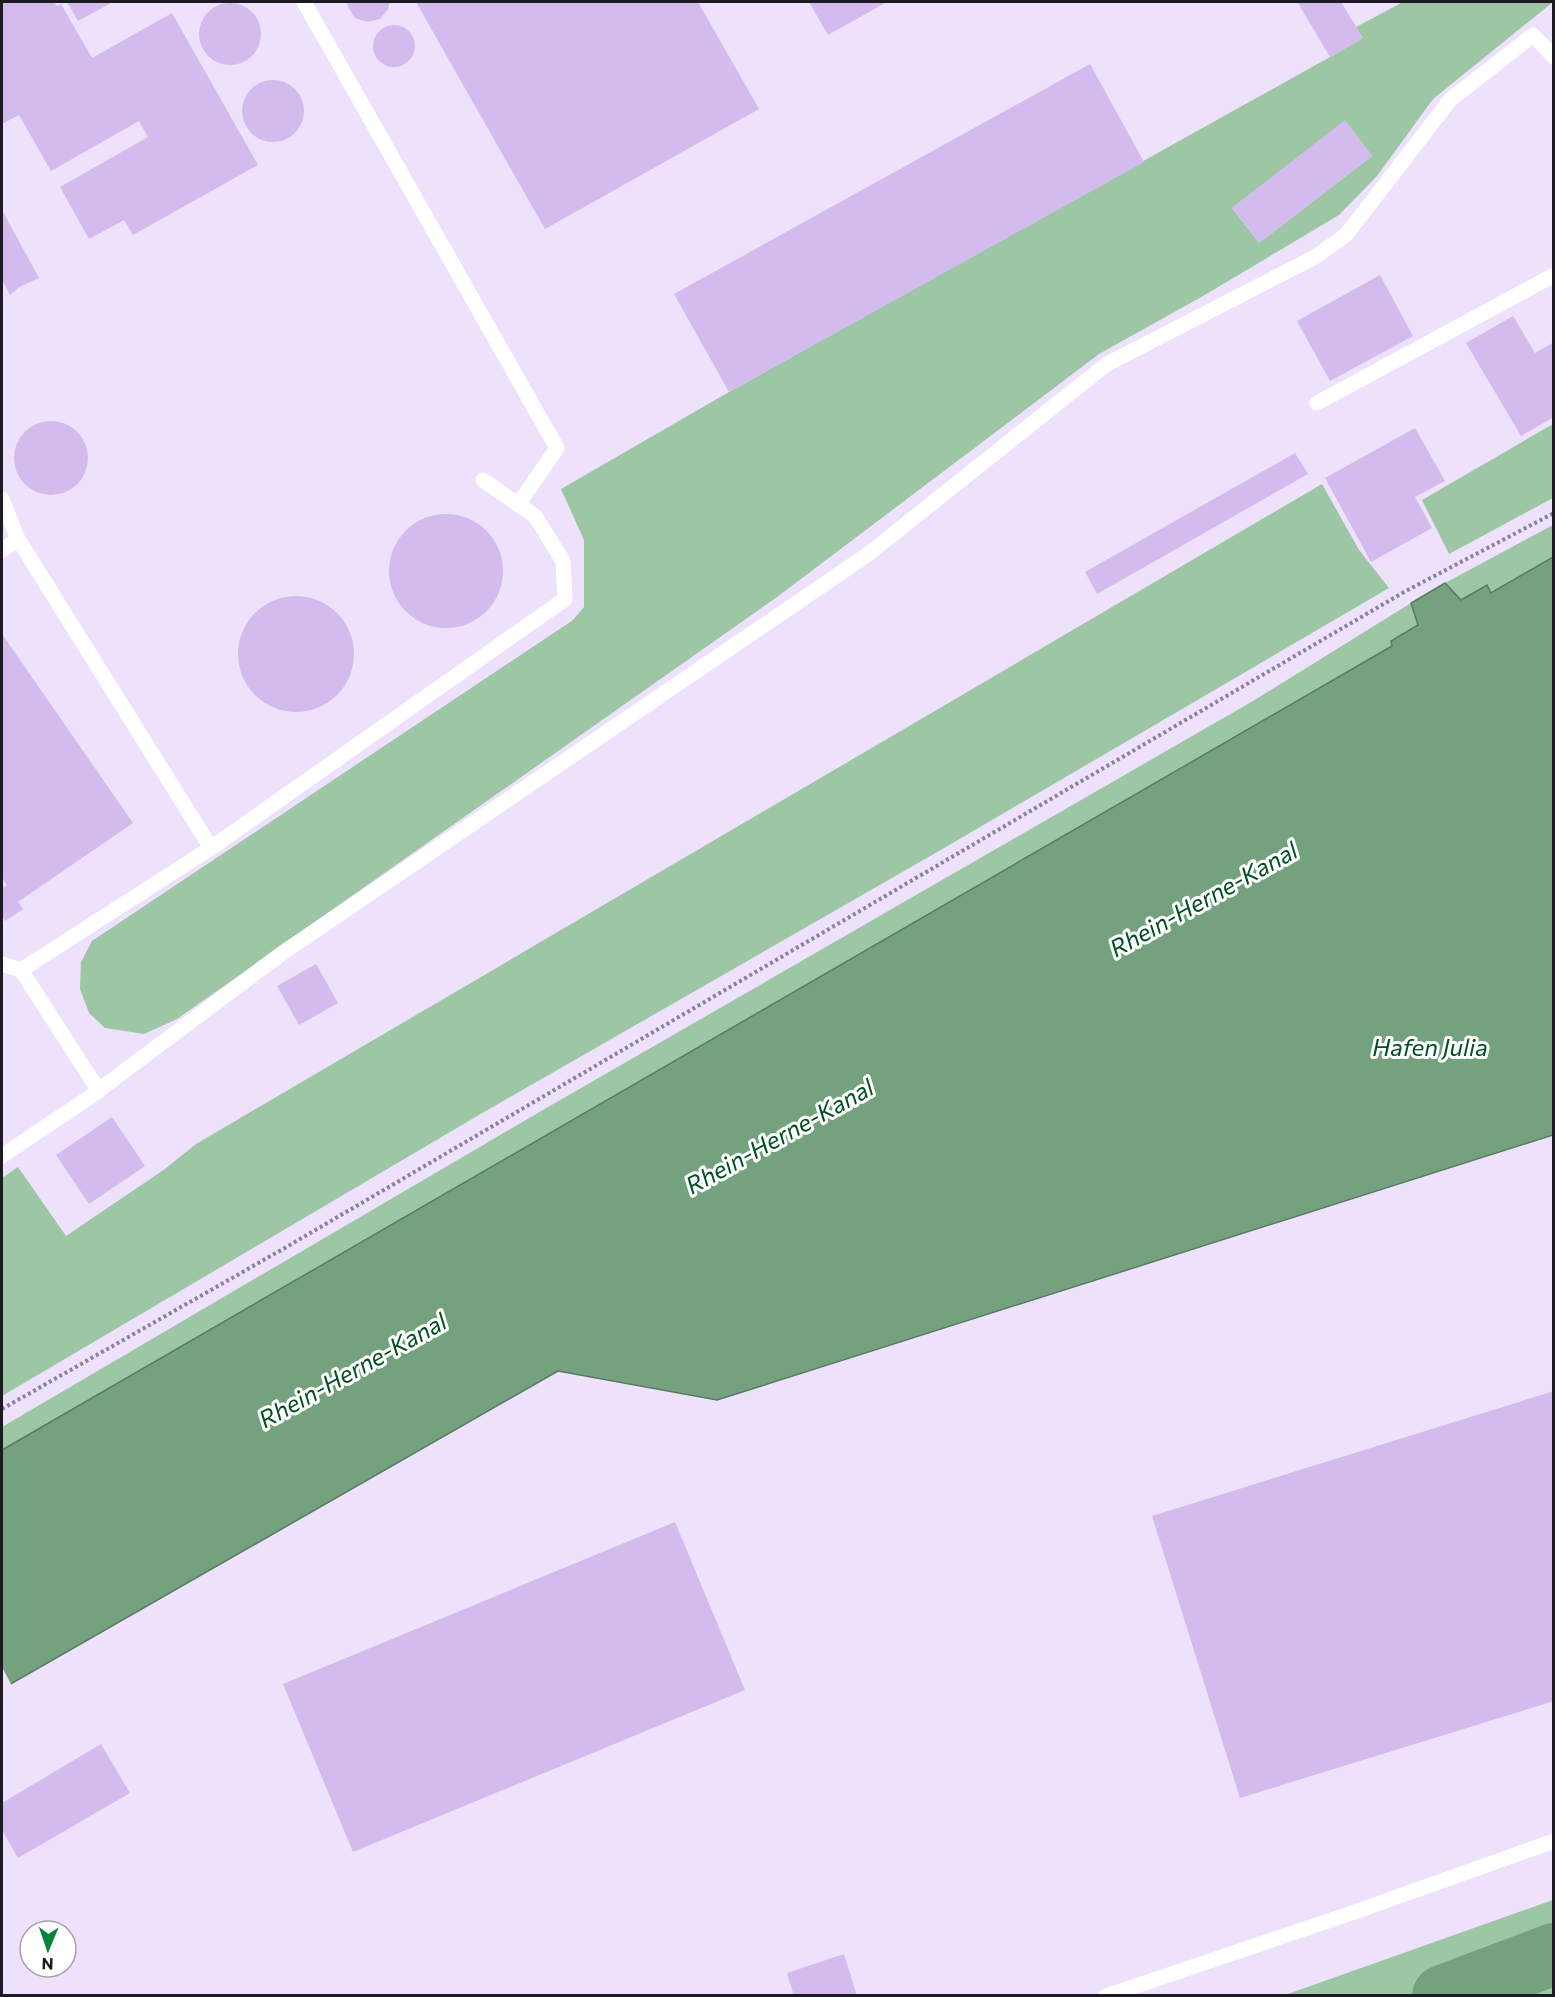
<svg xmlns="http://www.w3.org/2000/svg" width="1555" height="1997" viewBox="0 0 1555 1997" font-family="Commissioner,sans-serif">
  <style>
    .green { fill: #9dc6a5; fill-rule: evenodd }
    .water { fill: #75a27e; stroke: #5b7963; stroke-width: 1.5 }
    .pier { fill: #ede1fb }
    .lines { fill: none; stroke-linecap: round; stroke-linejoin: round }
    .river { stroke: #75a27e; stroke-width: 62 }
    .building { fill: #d3bced }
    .path { stroke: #8b8395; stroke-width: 4; stroke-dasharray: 3 3; stroke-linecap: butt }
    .service { stroke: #fff; stroke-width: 15 }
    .labels { text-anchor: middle; stroke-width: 6; stroke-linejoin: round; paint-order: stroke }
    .water-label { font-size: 24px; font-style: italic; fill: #004f21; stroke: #fff }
  </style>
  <rect width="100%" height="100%" fill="#ede1fb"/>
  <path class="green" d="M 1403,2 L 1553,2 L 1433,99 L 1377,176 L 1339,215 L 1203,296 L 1099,354 L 777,597 L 177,1019 L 144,1034 L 105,1028 L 89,1013 L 80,989 L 81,962 L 92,941 L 573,620 L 584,607 L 584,540 L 561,489 L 729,392 L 1330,57 L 1363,38 L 1356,27 ZM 1345,121 L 1372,156 L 1259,243 L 1232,208 Z
    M 1553,424 L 1553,498 L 1449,554 L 1422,500 Z
    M 1322,484 L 1359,550 L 1389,588 L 939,851 L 484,1112 L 2,1396 L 2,1178 L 18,1167 L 66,1236 L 165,1169 L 196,1144 Z
    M 1553,525 L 1553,557 L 1491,593 L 1487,586 L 1461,601 L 1445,583 Z
    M 1411,603 L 1418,625 L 1391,641 L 1392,646 L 2,1450 L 2,1427 L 536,1114 L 1253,701 Z
    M 1553,1900 L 1553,1995 L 1285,1995 Z"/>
  <path class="water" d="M 1553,557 L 1553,1135 L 717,1400 L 558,1371 L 2,1689 L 2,1450 L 1392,646 L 1391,641 L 1418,625 L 1411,603 L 1445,583 L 1461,600 L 1487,585 L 1491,593 Z"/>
  <path class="pier" d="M 2,1667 L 12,1686 L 2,1692 Z"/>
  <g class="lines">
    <path class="river" d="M 1443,1996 L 1554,1954"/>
  </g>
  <path class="building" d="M 2,2 L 54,2 L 57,6 L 61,4 L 92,58 L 172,13 L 258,165 L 133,235 L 124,220 L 89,239 L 60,187 L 148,137 L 139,121 L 51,171 L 19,115 L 2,124 Z
    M 67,2 L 113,2 L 78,21 Z
    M 347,2 L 390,2 L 388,9 L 380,19 L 367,22 L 355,18 L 348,7 Z
    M 416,2 L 698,2 L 759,109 L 545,229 Z
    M 809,2 L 887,2 L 828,35 Z
    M 1300,2 L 1341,2 L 1363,38 L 1330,57 L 1298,3 Z
    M199 34a31 31 0 1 1 62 0a31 31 0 1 1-62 0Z
    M373 46a21 21 0 1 1 42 0a21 21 0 1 1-42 0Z
    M 1090,64 L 1144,162 L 729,392 L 674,294 Z
    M242 111a31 31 0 1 1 62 0a31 31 0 1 1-62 0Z
    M 1345,120 L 1372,156 L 1259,243 L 1232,208 Z
    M 2,210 L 39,278 L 21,286 L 10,295 L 2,280 Z
    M 1380,275 L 1413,336 L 1330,381 L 1297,321 Z
    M 1513,316 L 1535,353 L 1554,342 L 1554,417 L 1521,436 L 1466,343 Z
    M14 458a37 37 0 1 1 74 0a37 37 0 1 1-74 0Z
    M 1415,428 L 1445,481 L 1415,497 L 1432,528 L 1371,562 L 1325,478 Z
    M 1295,453 L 1308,474 L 1097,594 L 1085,572 Z
    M389 571a57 57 0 1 1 114 0a57 57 0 1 1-114 0Z
    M238 654a58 58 0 1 1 116 0a58 58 0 1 1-116 0Z
    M 2,634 L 133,823 L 18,902 L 23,909 L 5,921 L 2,915 L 2,888 L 7,885 L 2,878 Z
    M 316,964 L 338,1003 L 299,1025 L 277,986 Z
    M 112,1117 L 145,1166 L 89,1204 L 56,1155 Z
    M 1554,1391 L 1554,1701 L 1240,1798 L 1152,1516 Z
    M 675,1522 L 745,1690 L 353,1852 L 283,1684 Z
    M 101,1744 L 130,1793 L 18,1858 L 2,1830 L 2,1803 Z
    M 844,1954 L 857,1996 L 794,1996 L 787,1973 Z"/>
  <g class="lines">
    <path class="path" d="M 2,1409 L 283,1249 L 1404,592 L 1554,513"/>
    <path class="service" d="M 304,2 L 557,448 L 518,505
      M 1317,403 L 1554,275
      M 2,499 L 18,539 L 211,848 L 21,970 L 99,1091
      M 2,550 L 18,539
      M 211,848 L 565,599 L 563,561 L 535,516 L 483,480
      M 2,964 L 21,970
      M 2,1156 L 87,1099 L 281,954 L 867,555 L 1107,364 L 1315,257 L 1346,235 L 1450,100 L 1533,35 L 1554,57
      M 1106,1996 L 1346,1915 L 1554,1841"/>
  </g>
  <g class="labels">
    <g class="water-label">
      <text transform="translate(1204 900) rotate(-29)" y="8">Rhein-Herne-Kanal</text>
      <text x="1430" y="1056">Hafen Julia</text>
      <text transform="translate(780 1137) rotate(-29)" y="8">Rhein-Herne-Kanal</text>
      <text transform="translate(353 1371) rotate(-29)" y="8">Rhein-Herne-Kanal</text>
    </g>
  </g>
  <rect width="1555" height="1997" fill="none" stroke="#1e1a23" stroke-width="6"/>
  <g transform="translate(48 1949) rotate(182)"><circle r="28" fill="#ffffff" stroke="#a5a3a7" stroke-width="1.5"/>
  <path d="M0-4.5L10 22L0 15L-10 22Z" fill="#08833d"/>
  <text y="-9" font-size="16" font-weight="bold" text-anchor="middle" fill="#1e1a23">N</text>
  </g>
</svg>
